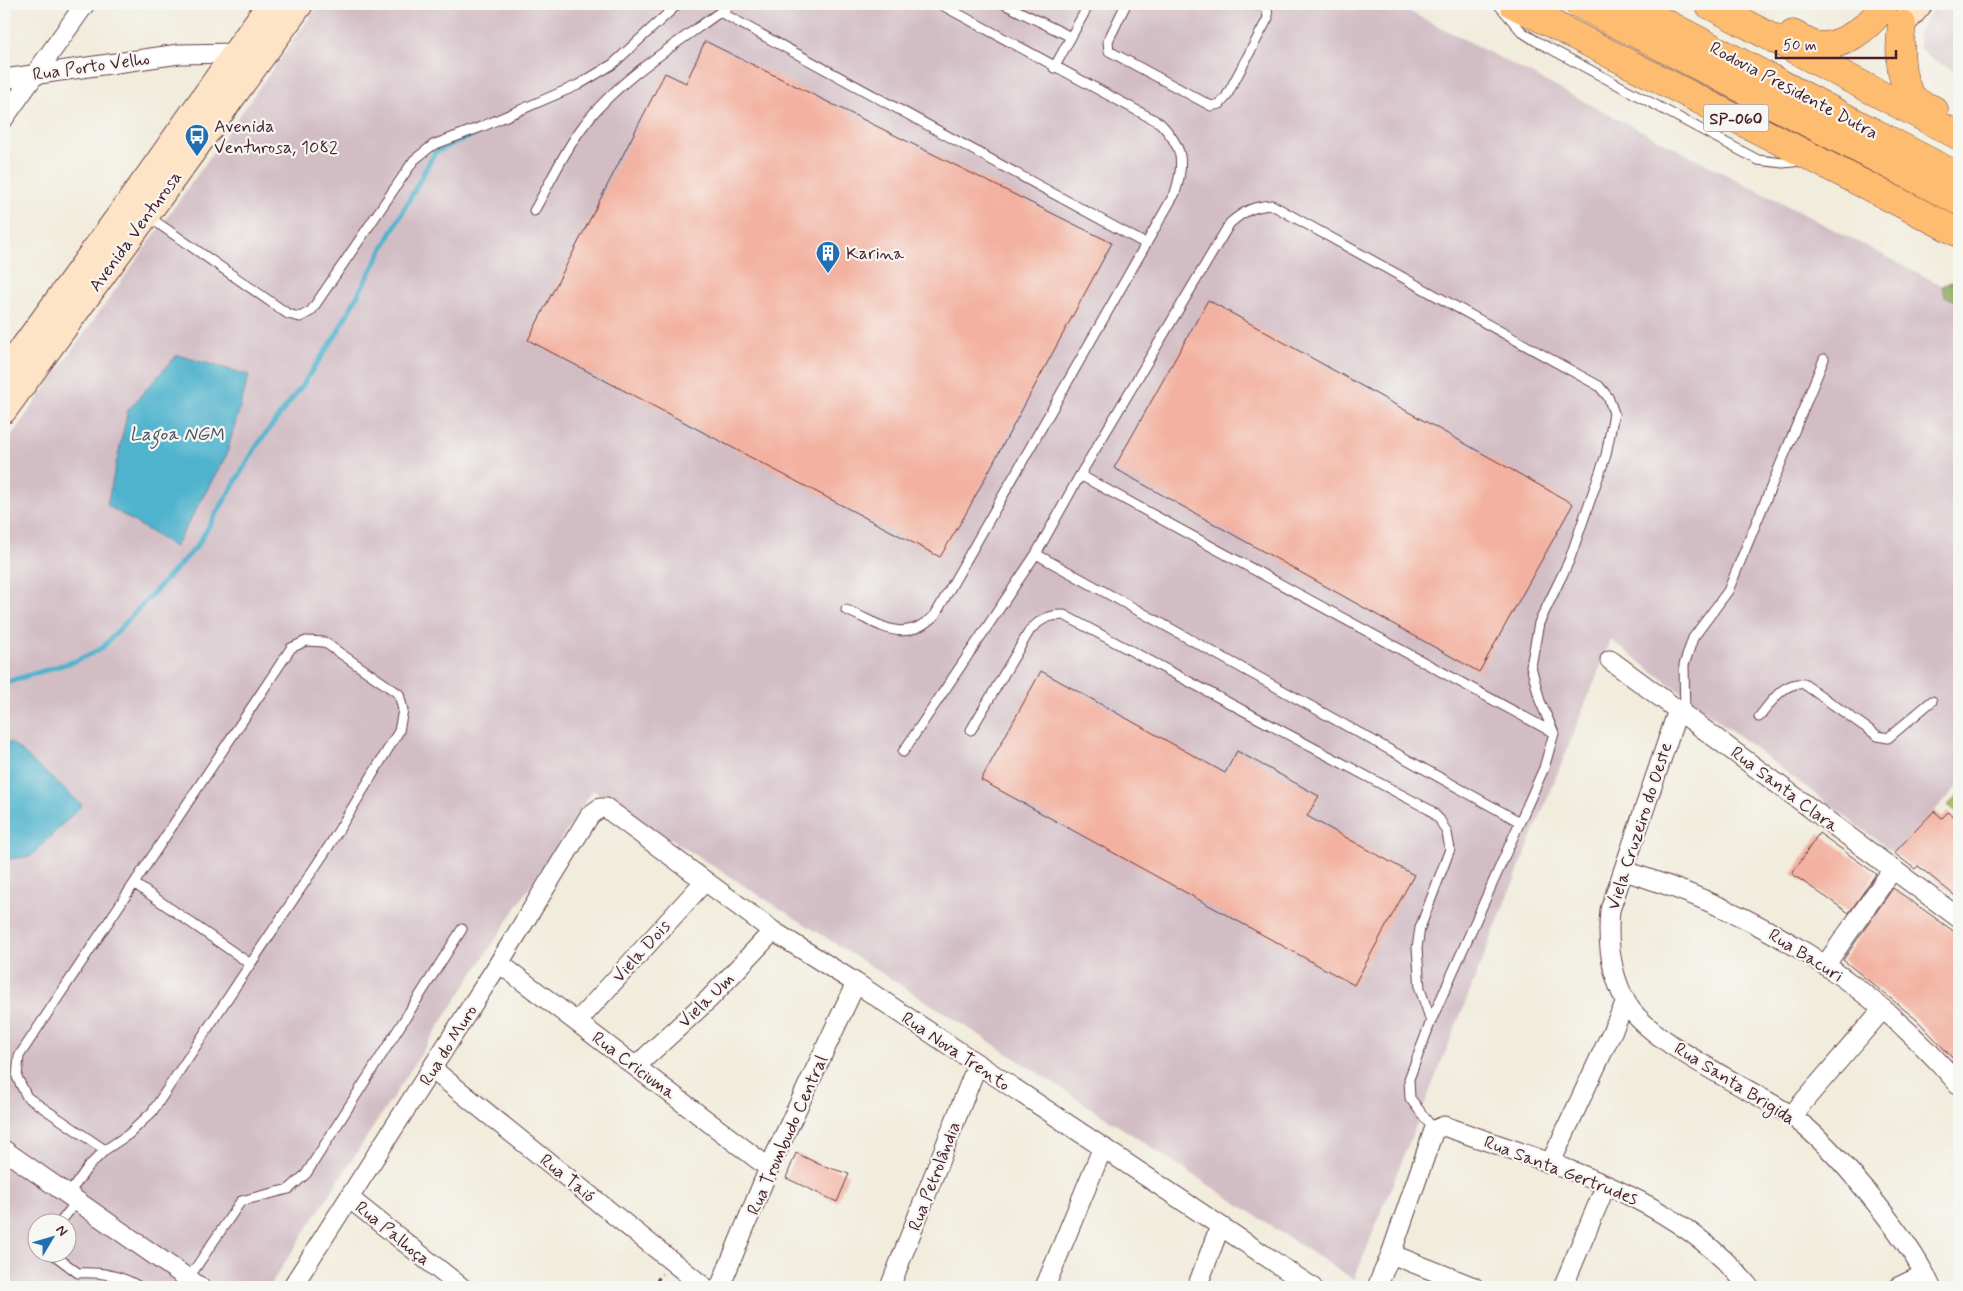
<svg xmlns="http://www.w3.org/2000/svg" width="1963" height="1291" viewBox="0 0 1963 1291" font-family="Mynerve,sans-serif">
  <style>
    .industrial { fill: #d2bdc5; fill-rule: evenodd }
    .green { fill: #a8bc61; stroke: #796e46 }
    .forest { fill: #86a457; stroke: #686241 }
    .water { fill: #4fb3cd; stroke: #4c697c }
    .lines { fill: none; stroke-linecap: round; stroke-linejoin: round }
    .stream { stroke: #4fb3cd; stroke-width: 5 }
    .building { fill: #f3b2a1 }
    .lane-casing { stroke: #633e45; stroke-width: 11 }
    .street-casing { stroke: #633e45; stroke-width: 21 }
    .secondary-casing { stroke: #633e45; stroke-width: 28 }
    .highway-casing { stroke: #633e45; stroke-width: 29 }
    .path { stroke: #633e45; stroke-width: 3; stroke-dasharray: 4 4; stroke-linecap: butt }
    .lane { stroke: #fff; stroke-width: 9 }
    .street { stroke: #fff; stroke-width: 19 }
    .secondary { stroke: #fee4c6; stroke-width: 26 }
    .highway { stroke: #fdbc70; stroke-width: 28 }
    .labels { text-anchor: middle; stroke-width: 4.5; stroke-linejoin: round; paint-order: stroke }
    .shield { fill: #f6f6f2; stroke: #7e6067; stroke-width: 1 }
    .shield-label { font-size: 16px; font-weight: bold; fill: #4a1f2b }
    .street-label { font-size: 18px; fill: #4a1f2b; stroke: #f6f6f2 }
    .poi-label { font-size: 18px; fill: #4a1f2b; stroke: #f6f6f2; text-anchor: start }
    .water-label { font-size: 19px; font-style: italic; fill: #4c5364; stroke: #f6f6f2 }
  </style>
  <rect width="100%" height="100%" fill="#f6f6f2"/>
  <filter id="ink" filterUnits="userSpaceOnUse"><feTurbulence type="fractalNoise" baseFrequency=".02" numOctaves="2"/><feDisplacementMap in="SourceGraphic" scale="10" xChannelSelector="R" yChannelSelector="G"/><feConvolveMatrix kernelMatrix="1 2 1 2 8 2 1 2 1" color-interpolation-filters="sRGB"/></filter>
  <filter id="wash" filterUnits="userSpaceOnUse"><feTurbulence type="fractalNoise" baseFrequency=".0096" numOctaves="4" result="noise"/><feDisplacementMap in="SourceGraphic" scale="20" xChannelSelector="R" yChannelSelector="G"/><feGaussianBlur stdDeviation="1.12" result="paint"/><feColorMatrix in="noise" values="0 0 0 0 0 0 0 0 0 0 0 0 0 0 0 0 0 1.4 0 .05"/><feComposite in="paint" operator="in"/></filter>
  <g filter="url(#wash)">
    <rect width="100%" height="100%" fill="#f1ecdb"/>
    <path class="industrial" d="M 319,4 L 1395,4 L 1959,294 L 1959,785 L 1894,853 L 1611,640 L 1354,1280 L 984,1038 L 593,790 L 269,1287 L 4,1287 L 4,1142 L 10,1134 L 4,1129 L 4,446 ZM 38,1224 L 68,1224 L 68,1254 L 38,1254 Z
      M 1938,4 L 1959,4 L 1959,74 L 1931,58 L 1920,48 L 1918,34 L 1926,18 Z"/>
    <path class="green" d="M 1959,794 L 1959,814 L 1948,805 Z"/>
    <path class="forest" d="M 1956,280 L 1959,281 L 1959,303 L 1945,296 L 1942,286 Z"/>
    <path class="water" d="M 177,355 L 249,375 L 226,456 L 175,547 L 107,505 L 128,410 Z
      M 4,742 L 12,743 L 82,805 L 31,856 L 10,859 L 4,853 Z"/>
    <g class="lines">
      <path class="stream" d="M 4,683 L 75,661 L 101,649 L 197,546 L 258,444 L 301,387 L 336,335 L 435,152 L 485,130"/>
    </g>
    <g id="blocks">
      <path class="building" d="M 705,41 L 1112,243 L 964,517 L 940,557 L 528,340 L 665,73 L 686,83 Z
        M 1208,300 L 1573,504 L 1479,672 L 1114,468 Z
        M 1041,671 L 1225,773 L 1237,751 L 1319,796 L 1307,816 L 1414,875 L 1354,985 L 981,780 Z
        M 1934,811 L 1942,818 L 1948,812 L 1959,821 L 1959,899 L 1918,866 L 1915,869 L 1894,853 Z
        M 1819,833 L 1876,874 L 1849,913 L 1792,874 Z
        M 1893,888 L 1959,935 L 1959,1065 L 1917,1020 L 1843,960 Z
        M 796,1153 L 821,1165 L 849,1174 L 837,1202 L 786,1178 Z"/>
    </g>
  </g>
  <g filter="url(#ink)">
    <use href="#blocks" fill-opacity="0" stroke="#633e45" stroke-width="1"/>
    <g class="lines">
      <defs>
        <path id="lane" d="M 1004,4 L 1071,37
          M 1126,4 L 1108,41 L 1109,51 L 1211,106 L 1220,104 L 1226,97 L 1268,18 L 1267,9 L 1258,4
          M 1498,4 L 1522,32 L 1536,41 L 1758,160 L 1783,163 L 1802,161
          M 720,12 L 1146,244
          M 1054,68 L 1089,4
          M 534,211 C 550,183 565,149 584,125 C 619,78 684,39 731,4
          M 149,217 L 288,314 L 300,317 L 311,311 L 414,160 L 433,145 L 481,127 L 578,85 L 613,64 L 678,4
          M 1080,475 L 1554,733
          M 1036,554 L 1520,822
          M 846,610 C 881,624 903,646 935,615 L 1175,193 C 1185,162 1183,147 1160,123 L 940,4
          M 1685,715 L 1684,665 L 1693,638 L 1728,591 L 1824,359
          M 1759,717 C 1771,703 1783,681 1804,684 L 1878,736 L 1888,738 L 1932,701
          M 971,730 L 1030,630 C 1041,619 1048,615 1064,615 L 1430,810 L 1440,820 L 1447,833 L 1450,849 L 1420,928 L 1417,948 L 1420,989 L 1431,1021
          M 903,752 L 1036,554 L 1080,475 L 1230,223 C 1244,211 1254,206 1272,205 L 1599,386 L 1608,397 L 1614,413 L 1606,455 L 1569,561 L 1539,623 L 1531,666 L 1540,701 L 1554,733 L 1544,768 L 1431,1021 L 1409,1079 L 1410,1098 L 1434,1130
          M 135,884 L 249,963
          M 68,1195 L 88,1167 L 105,1150 L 129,1134 L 152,1112 L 329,846 L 399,731 L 403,710 L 399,694 L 324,642 L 306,641 L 291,648 L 19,1056 L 17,1077 L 27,1097 L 105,1150
          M 59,1224 L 77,1201
          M 53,1254 L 78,1273 C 101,1272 120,1275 140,1287
          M 188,1279 L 241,1201 L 289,1189 L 306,1174 L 462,929"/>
        <path id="street" d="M 4,79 L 179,54 L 236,53 L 245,57
          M 4,118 L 85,4
          M 1610,660 L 1959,918
          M 1678,710 L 1610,910 C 1607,941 1611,974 1626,1002 C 1647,1042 1750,1088 1790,1115 C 1833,1144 1910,1240 1931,1287
          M 1624,871 C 1754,910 1871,981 1959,1085
          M 499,963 L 769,1168
          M 1826,964 L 1893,869
          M 577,1022 L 705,881
          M 636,1066 L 709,999 L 773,931
          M 432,1069 L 704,1287
          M 1791,1116 L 1882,1010
          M 4,1150 L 200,1287
          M 1550,1164 L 1626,1002
          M 349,1198 L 461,1287
          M 1391,1254 L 1474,1287
          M 292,1287 L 499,963 L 590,815 L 600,808 L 606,808 L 773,931 L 856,983 L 1312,1287
          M 720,1287 L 769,1168 L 856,983
          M 890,1287 L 977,1065
          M 1045,1287 L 1103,1147
          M 1197,1287 L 1220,1226
          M 1377,1287 L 1391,1254 L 1434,1130 L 1444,1126 C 1552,1165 1674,1194 1749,1287
          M 1563,1287 L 1606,1185
          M 1898,1287 L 1925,1274"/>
        <path id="secondary" d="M 1902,24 L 1919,4
          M 4,374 L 150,174 L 270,4
          M 4,410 L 300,4"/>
        <path id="highway" d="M 1513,4 L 1959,233
          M 1579,4 L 1959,201
          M 1629,4 L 1959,177
          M 1708,4 L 1959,136
          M 1902,24 C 1899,45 1898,85 1916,101 C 1921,105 1928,107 1934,110
          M 1793,34 C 1799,37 1807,43 1814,45 C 1840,50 1867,28 1882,9"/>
      </defs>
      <use href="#lane" class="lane-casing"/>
      <use href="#street" class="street-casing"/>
      <use href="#secondary" class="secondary-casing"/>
      <use href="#highway" class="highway-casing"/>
      <path class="path" d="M 652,1287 L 662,1274"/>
      <use href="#lane" class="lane"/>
      <use href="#street" class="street"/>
      <use href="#secondary" class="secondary"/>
      <use href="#highway" class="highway"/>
    </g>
  </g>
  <defs>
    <symbol id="bus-pin" viewBox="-11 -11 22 30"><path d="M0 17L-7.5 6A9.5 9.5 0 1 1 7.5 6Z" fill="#1f6fb2" stroke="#f6f6f2"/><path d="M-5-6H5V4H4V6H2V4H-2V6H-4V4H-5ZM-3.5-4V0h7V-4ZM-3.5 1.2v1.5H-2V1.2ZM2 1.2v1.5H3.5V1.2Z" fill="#fff"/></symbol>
    <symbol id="building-pin" viewBox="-11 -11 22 30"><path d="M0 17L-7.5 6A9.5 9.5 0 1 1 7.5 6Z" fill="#1f6fb2" stroke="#f6f6f2"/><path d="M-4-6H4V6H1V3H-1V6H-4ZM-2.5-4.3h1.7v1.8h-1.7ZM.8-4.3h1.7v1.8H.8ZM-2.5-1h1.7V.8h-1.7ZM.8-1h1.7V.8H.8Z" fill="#fff"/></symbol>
  </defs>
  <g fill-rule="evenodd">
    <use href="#bus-pin" x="183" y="122" width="28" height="38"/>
    <use href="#building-pin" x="814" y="239" width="28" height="38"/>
  </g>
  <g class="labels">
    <rect class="shield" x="1703.5" y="104.5" width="65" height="27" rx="4"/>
    <g class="shield-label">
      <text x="1736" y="124">SP-060</text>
    </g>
    <g class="street-label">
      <text transform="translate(91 66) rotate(-8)" y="6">Rua Porto Velho</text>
      <text transform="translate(1794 90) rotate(28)" y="6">Rodovia Presidente Dutra</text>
      <text transform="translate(135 231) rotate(-54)" y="6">Avenida Venturosa</text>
      <text transform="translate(1785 789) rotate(37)" y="6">Rua Santa Clara</text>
      <text transform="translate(1639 826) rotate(-72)" y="6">Viela Cruzeiro do Oeste</text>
      <text transform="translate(641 951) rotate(-48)" y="6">Viela Dois</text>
      <text transform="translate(1806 955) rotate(32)" y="6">Rua Bacuri</text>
      <text transform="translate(706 1000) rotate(-44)" y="6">Viela Um</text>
      <text transform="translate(448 1045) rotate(-58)" y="6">Rua do Muro</text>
      <text transform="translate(956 1051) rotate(34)" y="6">Rua Nova Trento</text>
      <text transform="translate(634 1065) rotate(37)" y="6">Rua Criciuma</text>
      <text transform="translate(1735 1083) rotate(32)" y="6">Rua Santa Brigida</text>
      <text transform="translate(787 1135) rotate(-66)" y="6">Rua Trombudo Central</text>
      <text transform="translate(1561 1170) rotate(21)" y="6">Rua Santa Gertrudes</text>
      <text transform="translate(934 1176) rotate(-69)" y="6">Rua Petrolândia</text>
      <text transform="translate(568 1178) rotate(39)" y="6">Rua Taió</text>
      <text transform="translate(393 1233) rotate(39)" y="6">Rua Palhoça</text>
    </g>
    <g class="poi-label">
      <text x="214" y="132">Avenida<tspan x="214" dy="21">Venturosa, 1082</tspan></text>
      <text x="846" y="259">Karina</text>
    </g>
    <g class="water-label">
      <text x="177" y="440">Lagoa NGM</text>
    </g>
  </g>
  <rect width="1963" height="1291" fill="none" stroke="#f6f6f2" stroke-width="20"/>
  <g transform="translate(52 1238) rotate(52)"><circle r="24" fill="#f6f6f2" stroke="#b1a0a2"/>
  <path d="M0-4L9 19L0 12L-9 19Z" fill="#1f6fb2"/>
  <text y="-8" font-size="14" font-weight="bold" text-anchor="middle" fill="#4a1f2b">N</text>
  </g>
  <path d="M1776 50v8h120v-8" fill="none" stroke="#4a1f2b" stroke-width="2.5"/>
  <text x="1783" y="50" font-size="15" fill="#4a1f2b" stroke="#f6f6f2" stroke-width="4" paint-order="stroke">50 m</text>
</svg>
